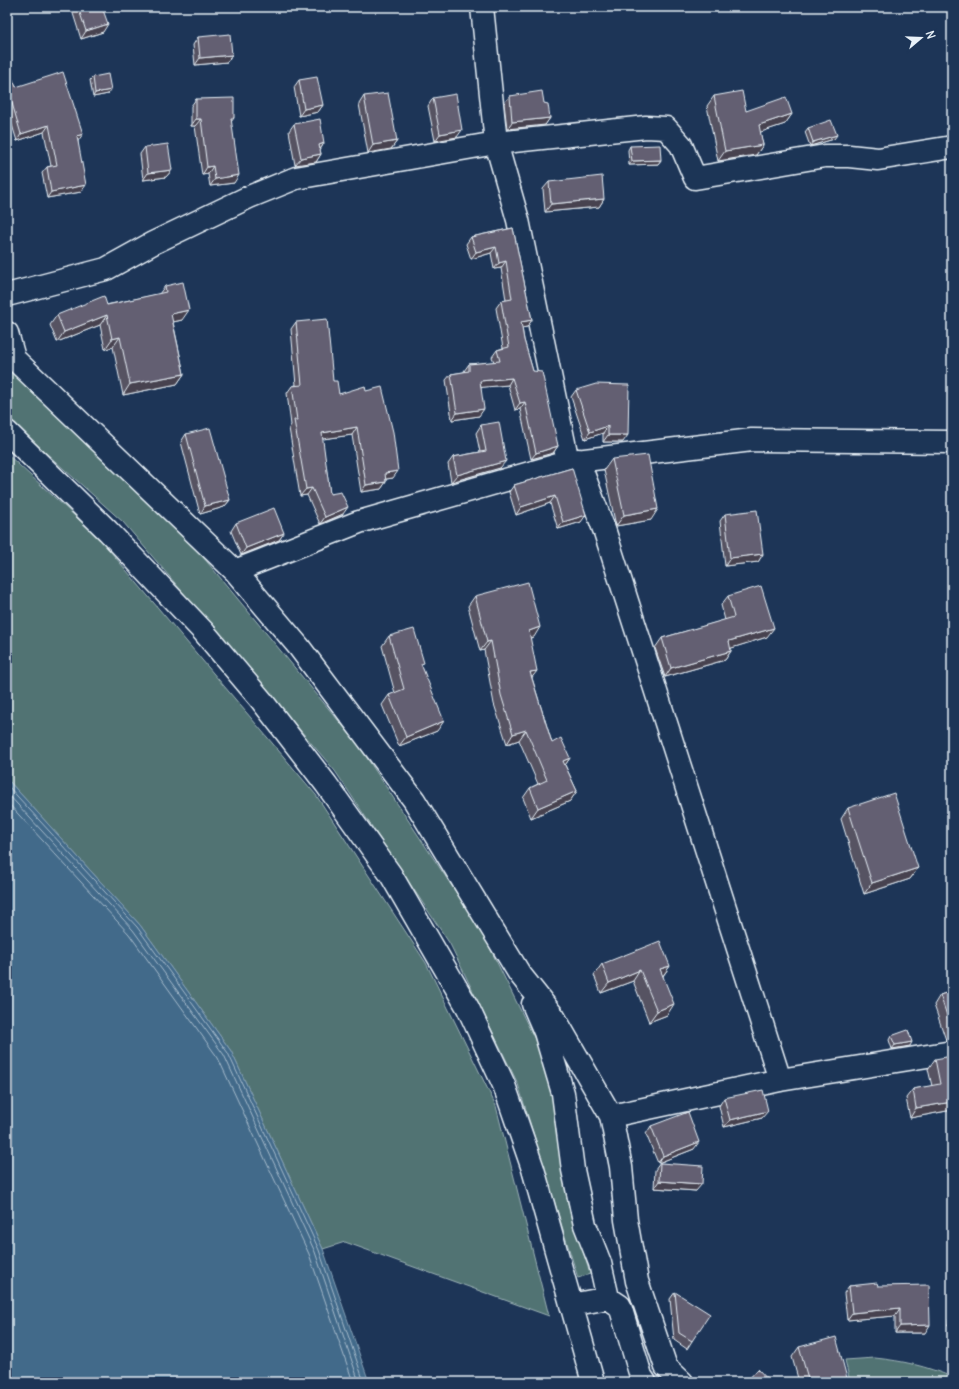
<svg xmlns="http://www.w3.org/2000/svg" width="959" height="1389" viewBox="0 0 959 1389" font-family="Delius,sans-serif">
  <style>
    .green { fill: #517373; stroke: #9cb2b6 }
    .water { fill: #426a8a; stroke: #84a0b6 }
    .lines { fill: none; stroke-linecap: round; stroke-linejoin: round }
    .shore { stroke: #a6bbcc; stroke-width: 1 }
    .minor-casing { stroke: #e8f1f8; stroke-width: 25 }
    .minor { stroke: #1d3557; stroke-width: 22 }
    .wall { fill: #565262; stroke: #e8f1f8 }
    .shaded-wall { fill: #464250; stroke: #e8f1f8 }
    .building { fill: #645f72; stroke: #e8f1f8 }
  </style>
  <rect width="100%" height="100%" fill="#1d3557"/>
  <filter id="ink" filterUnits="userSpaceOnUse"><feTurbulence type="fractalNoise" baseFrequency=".025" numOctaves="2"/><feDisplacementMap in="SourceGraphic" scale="8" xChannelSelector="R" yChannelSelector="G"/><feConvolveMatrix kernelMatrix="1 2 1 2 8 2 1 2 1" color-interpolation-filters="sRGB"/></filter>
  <g filter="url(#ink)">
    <path class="green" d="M 7,363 L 155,499 L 357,743 L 481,930 L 547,1064 L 567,1199 L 590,1274 L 578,1278 L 518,1084 L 450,944 L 335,771 L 123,522 L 7,418 Z
      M 7,454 L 99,538 L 316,795 L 426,963 L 496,1106 L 549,1316 L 345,1242 L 323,1249 L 231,1051 L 140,925 L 7,779 Z
      M 875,1358 C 904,1361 925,1366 952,1377 L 952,1382 L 850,1382 L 845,1360 Z"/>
    <path class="water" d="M 7,779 L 140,925 L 231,1051 L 323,1249 L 369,1382 L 7,1382 Z"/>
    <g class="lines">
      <path class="shore" d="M 7,785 L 137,927 L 228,1053 L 319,1250 L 364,1382
        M 7,793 L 133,930 L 224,1055 L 315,1252 L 359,1382
        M 7,802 L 129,934 L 218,1058 L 309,1254 L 353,1382"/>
      <defs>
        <path id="minor" d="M 482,7 L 496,143 L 518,220 L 568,462
          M 7,295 L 106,269 L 153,243 L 249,197 L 296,178 L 496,143 L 646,127 L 666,128 L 681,145 L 695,178 L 825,156 L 849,156 L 878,159 L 952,147
          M 7,333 L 14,358
          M 7,352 L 235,571 L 299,647 L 414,800 L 519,973 L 554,1017 L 611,1116 L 621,1167 L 626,1220 L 637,1281 L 666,1367 L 682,1382
          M 7,432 L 108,531 L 203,631 L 262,701 L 326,784 L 391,875 L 468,1008 L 504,1085 L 533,1169 L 593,1382
          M 578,460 L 605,532 L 780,1080
          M 235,571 L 359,522 L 568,462 L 752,440 L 952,442
          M 533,1004 L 545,1032 L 563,1093 L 573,1170 L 585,1225 L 600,1263 L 608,1298
          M 611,1116 L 780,1080 L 952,1052
          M 571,1305 L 608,1298 L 620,1306 L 641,1376 L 645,1382"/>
      </defs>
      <use href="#minor" class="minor-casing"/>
      <use href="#minor" class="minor"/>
    </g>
    <path class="wall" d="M 71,7 L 102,7 L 103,32 L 81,39 Z
      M 198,37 L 227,62 L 195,65 L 193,45 Z
      M 7,71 L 16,87 L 78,141 L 81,192 L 47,198 L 42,173 L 47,167 L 51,166 L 44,132 L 17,141 L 7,109 Z
      M 93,77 L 108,94 L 93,97 L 90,80 Z
      M 299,80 L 323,105 L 318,112 L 299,116 L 294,87 Z
      M 364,96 L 397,141 L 391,149 L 368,153 L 359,104 Z
      M 510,96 L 544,103 L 550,118 L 545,125 L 507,129 L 504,103 Z
      M 714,96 L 746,111 L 792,114 L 785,124 L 760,132 L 763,145 L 756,155 L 718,161 L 707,106 Z
      M 433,98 L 457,137 L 435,141 L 428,106 Z
      M 196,99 L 234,118 L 231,122 L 234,183 L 210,186 L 208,174 L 202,175 L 195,126 L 191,126 L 191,106 Z
      M 294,124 L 324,143 L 320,150 L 321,154 L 316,162 L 295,165 L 289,131 Z
      M 808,128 L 834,139 L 810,146 L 805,132 Z
      M 630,146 L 661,160 L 658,164 L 629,165 L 628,150 Z
      M 145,147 L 172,170 L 166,177 L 143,180 L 140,154 Z
      M 549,182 L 604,199 L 599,207 L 545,212 L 543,189 Z
      M 513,228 L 532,320 L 527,327 L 522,328 L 524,340 L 533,371 L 558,446 L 553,453 L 531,459 L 520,409 L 515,410 L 508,385 L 481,387 L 479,416 L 452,420 L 446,380 L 451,374 L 464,372 L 464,371 L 469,364 L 494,362 L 492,357 L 497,350 L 503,348 L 496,308 L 501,301 L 506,300 L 501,268 L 494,269 L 491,253 L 471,259 L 466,244 L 471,237 Z
      M 165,286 L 182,320 L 173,322 L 184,374 L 177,384 L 123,395 L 113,347 L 105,349 L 100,325 L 57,342 L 50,325 L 57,315 L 159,294 Z
      M 296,322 L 333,381 L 339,394 L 366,391 L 393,478 L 386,479 L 386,482 L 381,489 L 361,492 L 352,435 L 322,439 L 330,494 L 343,514 L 320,524 L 307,495 L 300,496 L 289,428 L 291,425 L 287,393 L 292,386 L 296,385 L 291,329 Z
      M 576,390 L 623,442 L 603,442 L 603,433 L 585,439 L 571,397 Z
      M 481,425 L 500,468 L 451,482 L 448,464 L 453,457 L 480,452 L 476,433 Z
      M 186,434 L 230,500 L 224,507 L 200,514 L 181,442 Z
      M 612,459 L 651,520 L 616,526 L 604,470 Z
      M 572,468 L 581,522 L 558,529 L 550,503 L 516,515 L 509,492 L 514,485 Z
      M 725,514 L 763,554 L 758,562 L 725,566 L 720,521 Z
      M 236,523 L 284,533 L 279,540 L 241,555 L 231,531 Z
      M 475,596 L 534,637 L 530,638 L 532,678 L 552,743 L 570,758 L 565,765 L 577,791 L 570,801 L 531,818 L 523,798 L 530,788 L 538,784 L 519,740 L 507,744 L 494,704 L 484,650 L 480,651 L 468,606 Z
      M 728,596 L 767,637 L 731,648 L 731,651 L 725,660 L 665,677 L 655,648 L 662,638 L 725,620 L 721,605 Z
      M 389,636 L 422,666 L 437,731 L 399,746 L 382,705 L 389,695 L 395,693 L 382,646 Z
      M 848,808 L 918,868 L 910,879 L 864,894 L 841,819 Z
      M 602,964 L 670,966 L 663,976 L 667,1015 L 649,1022 L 633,981 L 601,993 L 594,975 Z
      M 952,991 L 952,1040 L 946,1040 L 934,1005 L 940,995 Z
      M 891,1036 L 910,1046 L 892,1049 L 889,1040 Z
      M 935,1059 L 952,1110 L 910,1118 L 906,1098 L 913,1089 L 932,1086 L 928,1069 Z
      M 724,1098 L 762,1118 L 724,1127 L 719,1106 Z
      M 651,1126 L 694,1149 L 658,1163 L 646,1134 Z
      M 660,1163 L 696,1191 L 654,1188 L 655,1170 Z
      M 849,1286 L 878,1286 L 925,1333 L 895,1333 L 895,1316 L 847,1320 L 844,1293 Z
      M 675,1292 L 692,1341 L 687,1349 L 674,1340 L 670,1299 Z
      M 952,1307 L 952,1326 L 948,1325 Z
      M 799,1347 L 848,1382 L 799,1382 L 792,1357 Z"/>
    <path class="shaded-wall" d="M 7,7 L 10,7 L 7,12 Z
      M 108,24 L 103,32 L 81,39 L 86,31 Z
      M 232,55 L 227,62 L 195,65 L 200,58 Z
      M 111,90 L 108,94 L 93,97 L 95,93 Z
      M 323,105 L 318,112 L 299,116 L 304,109 Z
      M 792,114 L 785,124 L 752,135 L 759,125 Z
      M 550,118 L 545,125 L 507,129 L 512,122 Z
      M 196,119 L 201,119 L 195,126 L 191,126 Z
      M 49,125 L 44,132 L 17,141 L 21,134 Z
      M 462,130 L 457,137 L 435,141 L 440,134 Z
      M 83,134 L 78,141 L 72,143 L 77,136 Z
      M 837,135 L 834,139 L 810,146 L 813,142 Z
      M 397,141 L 391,149 L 368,153 L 373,145 Z
      M 324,143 L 319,151 L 319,145 Z
      M 763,145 L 756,155 L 718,161 L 725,151 Z
      M 321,154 L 316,162 L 295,165 L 301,158 Z
      M 661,160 L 658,164 L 629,165 L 632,161 Z
      M 213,166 L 208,174 L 202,175 L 207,167 Z
      M 172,170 L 166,177 L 143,180 L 148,173 Z
      M 239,175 L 234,183 L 210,186 L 215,179 Z
      M 86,185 L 81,192 L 47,198 L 51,192 Z
      M 604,199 L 599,207 L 545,212 L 551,204 Z
      M 496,247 L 491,253 L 471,259 L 476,252 Z
      M 506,261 L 501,268 L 494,269 L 499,263 Z
      M 189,310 L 182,320 L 164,324 L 171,314 Z
      M 107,315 L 100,325 L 57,342 L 64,332 Z
      M 532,320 L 527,327 L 517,329 L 521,322 Z
      M 120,337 L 113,347 L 105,349 L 112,339 Z
      M 184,374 L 177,384 L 123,395 L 130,384 Z
      M 512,378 L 508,385 L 475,388 L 480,381 Z
      M 525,402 L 520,409 L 515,410 L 520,403 Z
      M 484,409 L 479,416 L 452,420 L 457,413 Z
      M 608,426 L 603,433 L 585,439 L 590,432 Z
      M 357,427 L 352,435 L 316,440 L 322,433 Z
      M 608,435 L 628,435 L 623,442 L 603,442 Z
      M 558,446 L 553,453 L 531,459 L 536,453 Z
      M 506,461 L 500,468 L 451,482 L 457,475 Z
      M 398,471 L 393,478 L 380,480 L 385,473 Z
      M 386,482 L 381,489 L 361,492 L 366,485 Z
      M 312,488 L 307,495 L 300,496 L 306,489 Z
      M 555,496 L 550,503 L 516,515 L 521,507 Z
      M 230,500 L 224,507 L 200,514 L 205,506 Z
      M 348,507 L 343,514 L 320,524 L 325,517 Z
      M 658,509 L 651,520 L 616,526 L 624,515 Z
      M 586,515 L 581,522 L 558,529 L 563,522 Z
      M 284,533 L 279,540 L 241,555 L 246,548 Z
      M 763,554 L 758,562 L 725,566 L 730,558 Z
      M 540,627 L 534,637 L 522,640 L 529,631 Z
      M 774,628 L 767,637 L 722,651 L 729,641 Z
      M 491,641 L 484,650 L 480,651 L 487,642 Z
      M 731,651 L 725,660 L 665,677 L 671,668 Z
      M 537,671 L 530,680 L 530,672 Z
      M 444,721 L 437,731 L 399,746 L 406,737 Z
      M 526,730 L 519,740 L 507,744 L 513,734 Z
      M 570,758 L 563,768 L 563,761 Z
      M 577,791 L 570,801 L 531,818 L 538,808 Z
      M 918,868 L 910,879 L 864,894 L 872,883 Z
      M 670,966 L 662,977 L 660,969 Z
      M 640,970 L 633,981 L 601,993 L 609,983 Z
      M 674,1004 L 667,1015 L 649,1022 L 657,1011 Z
      M 952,1031 L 952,1040 L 946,1040 Z
      M 912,1042 L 910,1046 L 892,1049 L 895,1045 Z
      M 952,1102 L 952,1110 L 910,1118 L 916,1108 Z
      M 768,1111 L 762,1118 L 724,1127 L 730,1120 Z
      M 699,1142 L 694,1149 L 658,1163 L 663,1156 Z
      M 659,1181 L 702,1184 L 696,1191 L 654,1188 Z
      M 900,1308 L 895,1316 L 847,1320 L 852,1313 Z
      M 952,1319 L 952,1326 L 948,1325 Z
      M 930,1325 L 925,1333 L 895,1333 L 900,1326 Z"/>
    <path class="building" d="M 78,7 L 102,7 L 108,24 L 86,31 Z
      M 230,34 L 232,55 L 200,58 L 198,37 Z
      M 9,70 L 16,87 L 63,72 L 83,134 L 77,136 L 86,185 L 51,192 L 47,167 L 57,165 L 49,125 L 21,134 L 9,93 L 7,93 L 7,71 Z
      M 108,74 L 111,90 L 95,93 L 93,77 Z
      M 317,77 L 323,105 L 304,109 L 299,80 Z
      M 542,91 L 544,103 L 548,104 L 550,118 L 512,122 L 510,96 Z
      M 742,91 L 746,111 L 786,97 L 792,114 L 759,125 L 763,145 L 725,151 L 714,96 Z
      M 388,93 L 397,141 L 373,145 L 364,96 Z
      M 456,94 L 462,130 L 440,134 L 433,98 Z
      M 234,98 L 234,118 L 231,118 L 239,175 L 215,179 L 213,166 L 207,167 L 201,119 L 196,119 L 196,99 Z
      M 320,119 L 324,143 L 319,145 L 321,154 L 301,158 L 294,124 Z
      M 831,120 L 837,135 L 813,142 L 808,128 Z
      M 168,144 L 172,170 L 148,173 L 145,147 Z
      M 660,145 L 661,160 L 632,161 L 630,146 Z
      M 602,176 L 604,199 L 551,204 L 549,182 Z
      M 513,228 L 532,320 L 521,322 L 524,340 L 533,371 L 542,372 L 558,446 L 536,453 L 525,402 L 520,403 L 512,378 L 480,381 L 484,409 L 457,413 L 451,374 L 469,371 L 469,364 L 500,361 L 497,350 L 509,347 L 501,301 L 512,299 L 506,261 L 499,263 L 496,247 L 476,252 L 471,237 Z
      M 183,282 L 189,310 L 171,314 L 184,374 L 130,384 L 120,337 L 112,339 L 107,315 L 64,332 L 57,315 L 104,296 L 107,305 L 166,292 L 165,286 Z
      M 327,319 L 333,381 L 337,381 L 339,394 L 365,386 L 366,391 L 382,387 L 393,432 L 398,471 L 385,473 L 386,482 L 366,485 L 357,427 L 322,433 L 330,494 L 341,492 L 348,507 L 325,517 L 312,488 L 306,489 L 294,420 L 297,420 L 292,386 L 302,385 L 296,322 Z
      M 596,384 L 629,385 L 628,435 L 608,435 L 608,426 L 590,432 L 576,390 Z
      M 499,422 L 506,461 L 457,475 L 453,457 L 486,451 L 481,425 Z
      M 210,428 L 230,500 L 205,506 L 186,434 Z
      M 648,455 L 658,509 L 624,515 L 612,459 Z
      M 572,468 L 586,515 L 563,522 L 555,496 L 521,507 L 514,485 Z
      M 274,508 L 284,533 L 246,548 L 236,523 Z
      M 757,510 L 763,554 L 730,558 L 725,514 Z
      M 528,582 L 540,627 L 529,631 L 537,671 L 530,672 L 552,743 L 561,738 L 570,758 L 563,761 L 577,791 L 538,808 L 530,788 L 547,780 L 526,730 L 513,734 L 501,695 L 491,641 L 487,642 L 475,596 Z
      M 761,586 L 774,628 L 729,641 L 731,651 L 671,668 L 662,638 L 734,617 L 728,596 Z
      M 414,629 L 424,663 L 421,664 L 444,721 L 406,737 L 389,695 L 404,689 L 389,636 Z
      M 894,793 L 918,868 L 872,883 L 848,808 Z
      M 660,941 L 670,966 L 660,969 L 674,1004 L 657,1011 L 640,970 L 609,983 L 602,964 Z
      M 952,991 L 952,1030 L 940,995 Z
      M 908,1030 L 912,1042 L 895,1045 L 891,1036 Z
      M 952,1056 L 952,1102 L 916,1108 L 913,1089 L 940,1084 L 935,1059 Z
      M 763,1090 L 768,1111 L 730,1120 L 724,1098 Z
      M 688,1112 L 699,1142 L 663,1156 L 651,1126 Z
      M 660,1163 L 703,1166 L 702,1184 L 659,1181 Z
      M 877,1283 L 878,1286 L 929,1285 L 930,1325 L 900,1326 L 900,1308 L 852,1313 L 849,1286 Z
      M 675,1292 L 710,1314 L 692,1341 L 679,1333 Z
      M 836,1337 L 848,1382 L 809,1382 L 799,1347 Z
      M 758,1369 L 770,1382 L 746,1382 Z"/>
  </g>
  <rect width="959" height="1389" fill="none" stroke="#1d3557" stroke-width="24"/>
  <rect x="12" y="12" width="935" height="1365" fill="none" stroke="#e8f1f8" stroke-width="1.5" filter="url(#ink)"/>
  <g transform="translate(921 38) rotate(71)" stroke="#1d3557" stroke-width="3" paint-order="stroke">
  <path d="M0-3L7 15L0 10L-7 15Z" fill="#e8f1f8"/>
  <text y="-6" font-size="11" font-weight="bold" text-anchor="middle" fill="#e8f1f8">N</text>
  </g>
</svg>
